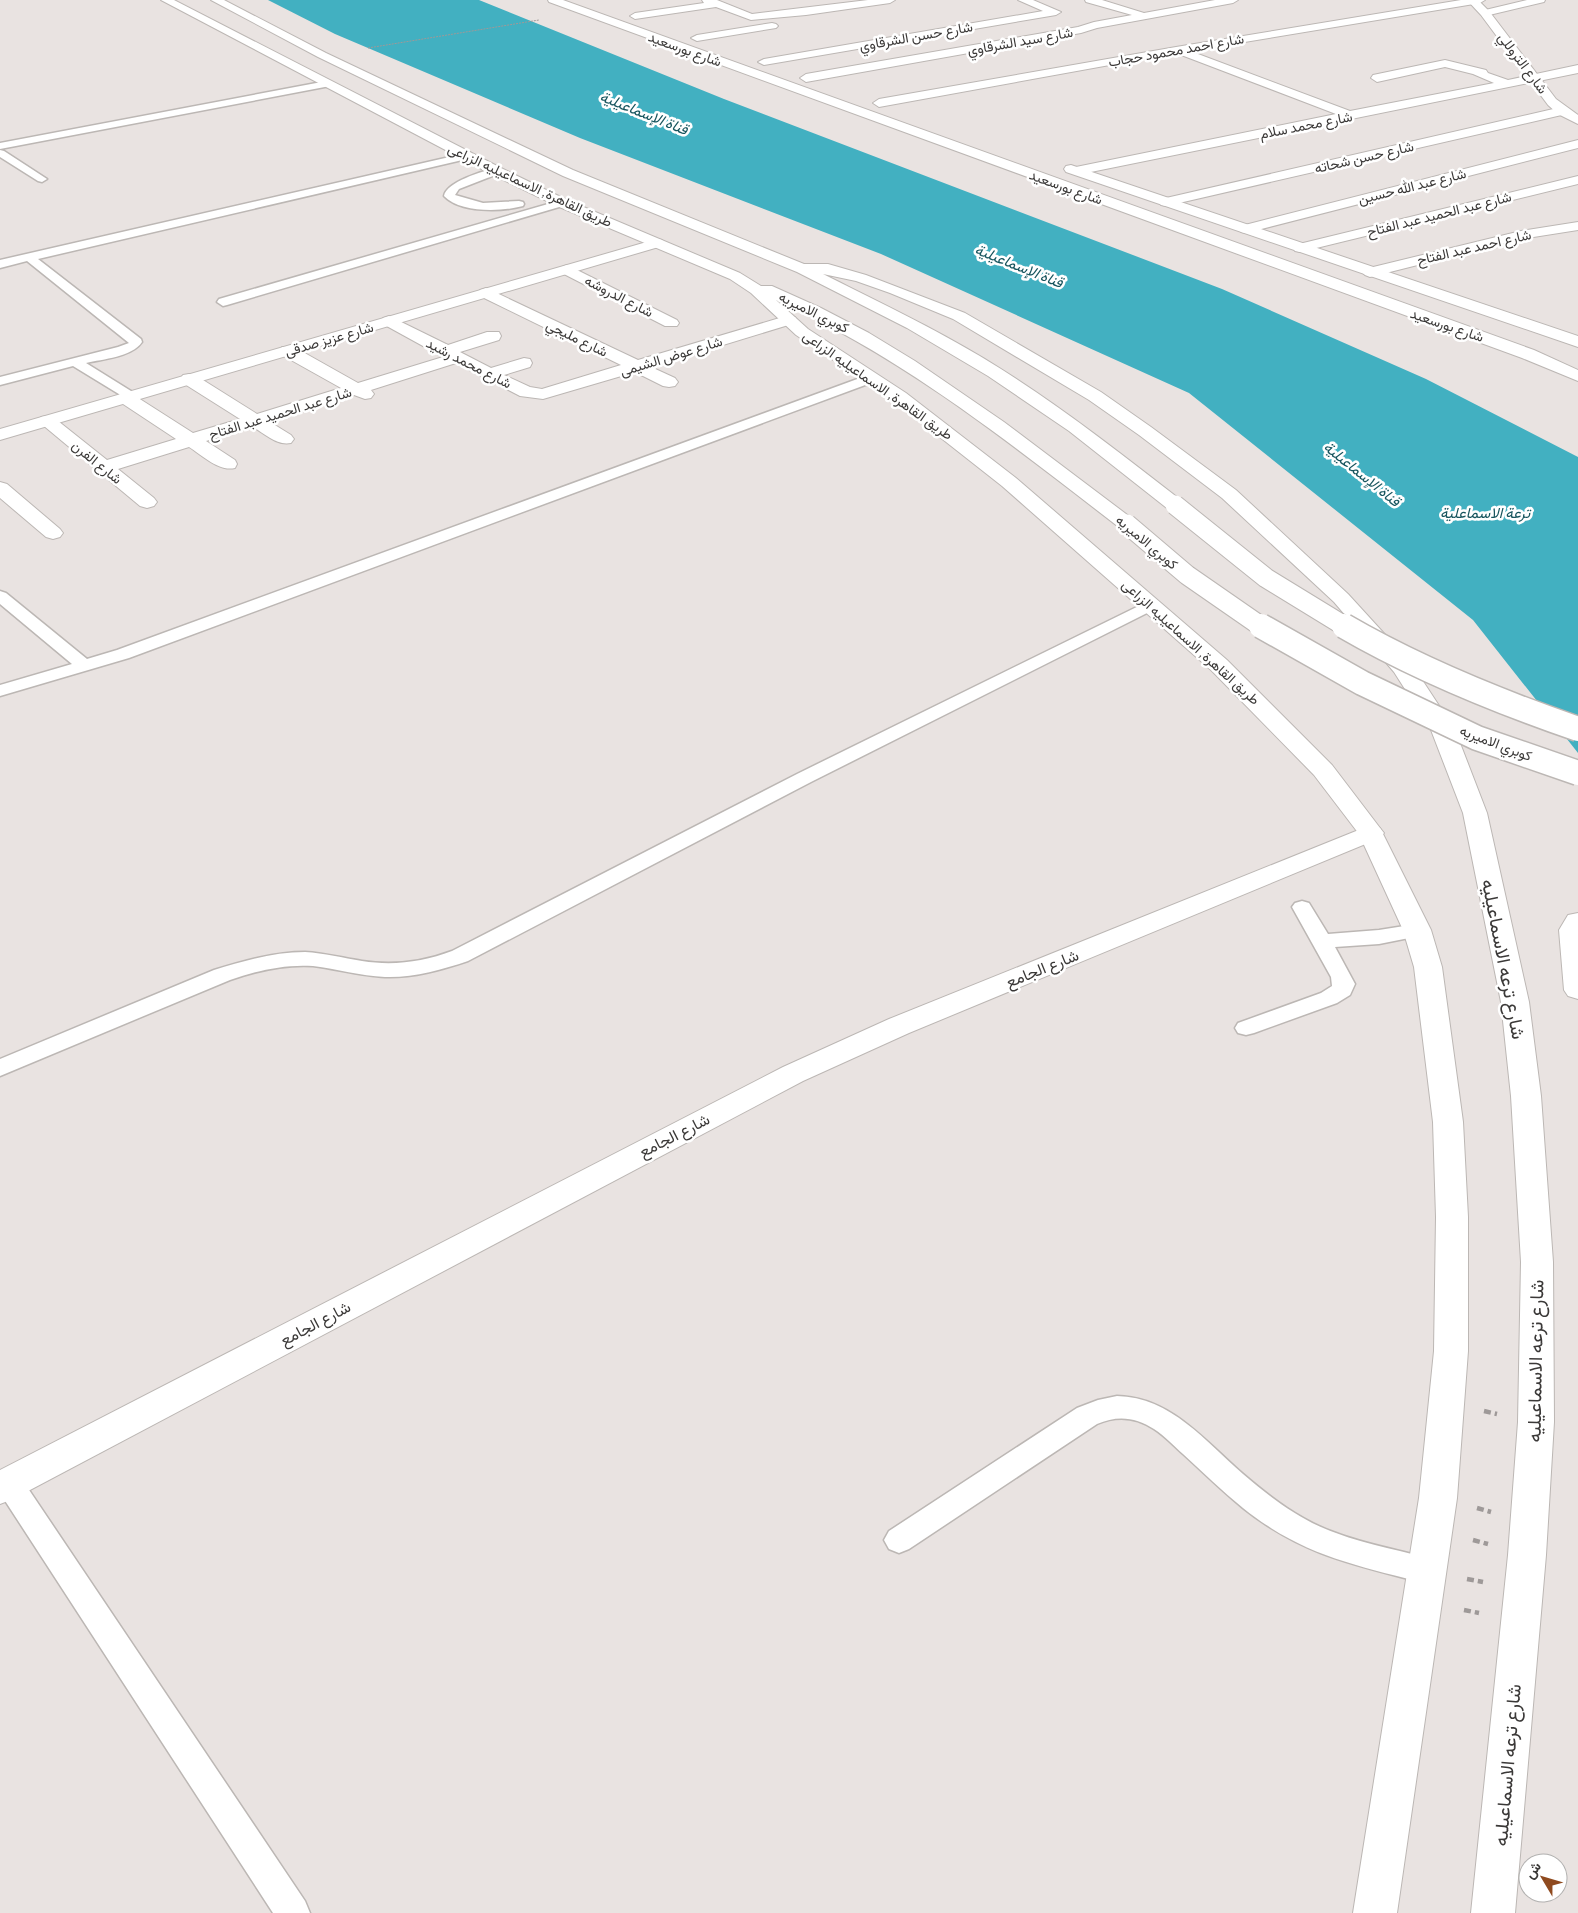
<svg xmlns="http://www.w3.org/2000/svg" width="1578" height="1913" viewBox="0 0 1578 1913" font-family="Manrope,Vazirmatn,sans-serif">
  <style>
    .water { fill: #42b0c1 }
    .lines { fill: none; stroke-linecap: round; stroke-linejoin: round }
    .lane-casing { stroke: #bcb7b4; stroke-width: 3 }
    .street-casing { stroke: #bcb7b4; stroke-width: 2 }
    .secondary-casing { stroke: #bcb7b4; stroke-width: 2 }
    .primary-casing { stroke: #bcb7b4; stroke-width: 2 }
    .path-far1 { stroke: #9e9998; stroke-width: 1; stroke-dasharray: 2 1; stroke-linecap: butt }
    .path { stroke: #9e9998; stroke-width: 4.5; stroke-dasharray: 7 4; stroke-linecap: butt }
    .lane { fill: #fff; fill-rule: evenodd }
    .street { fill: #fff; fill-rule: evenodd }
    .secondary { fill: #fff; fill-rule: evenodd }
    .primary { fill: #fff; fill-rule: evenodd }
    .primary-bridge-far1-casing { stroke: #bcb7b4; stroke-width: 21; stroke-linecap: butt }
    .primary-bridge-casing { stroke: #bcb7b4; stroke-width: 27; stroke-linecap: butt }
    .primary-bridge-far1 { stroke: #fff; stroke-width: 19 }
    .primary-bridge { stroke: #fff; stroke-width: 24 }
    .labels { text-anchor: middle; stroke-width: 5; stroke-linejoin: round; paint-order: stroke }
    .far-street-label { font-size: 14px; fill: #3b3938; stroke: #fff }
    .far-water-label { font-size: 15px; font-style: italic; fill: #17555e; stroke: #fff }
    .street-label { font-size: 16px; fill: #3b3938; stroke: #fff }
    .near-street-label { font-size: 19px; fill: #3b3938; stroke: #fff }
  </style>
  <rect width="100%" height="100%" fill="#e9e3e1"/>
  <path class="water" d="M 268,0 L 479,0 L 724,99 L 1222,289 L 1426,379 L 1578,457 L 1578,753 L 1473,620 L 1189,393 L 881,254 L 580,138 L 335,34 Z"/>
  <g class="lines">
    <defs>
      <path id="lane" d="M 327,81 L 332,84 L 330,86 L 0,149 L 0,143 Z
        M 0,150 L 4,151 L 47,179 L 42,182 L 38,181 L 0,157 Z
        M 467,153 L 471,154 L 472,156 L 471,158 L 38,259 L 141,339 L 142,342 C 132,357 103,359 86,363 L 139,396 L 137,399 L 127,399 L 73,366 L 0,385 L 0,377 L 118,347 L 129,343 L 27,261 L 0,268 L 0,260 Z
        M 496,168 L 500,169 L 501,171 L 500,173 L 459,189 L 455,195 L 483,203 L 519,201 L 523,202 L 524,204 L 523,206 C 501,212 460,213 444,196 C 446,182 483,171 496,168 Z
        M 562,200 L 567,203 L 566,205 L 227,305 L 223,306 L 217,302 L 219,299 Z
        M 871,374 L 876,375 L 878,378 L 876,381 L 129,658 L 0,696 L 0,685 L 72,664 L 0,604 L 0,591 L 6,593 L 87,659 L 117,650 Z
        M 1151,600 L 1157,602 L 1159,605 L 1157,608 L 811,782 L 468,961 C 441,970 413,978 385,977 C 360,976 337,969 313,966 C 284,964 256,971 230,980 L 0,1076 L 0,1059 L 214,970 C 243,961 274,952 305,952 C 324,953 343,958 362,961 C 393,966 423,962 452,951 L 797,774 Z
        M 1302,901 L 1309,903 L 1328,934 L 1379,930 L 1417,924 L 1424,925 L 1427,930 L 1424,935 L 1379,944 L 1335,947 L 1355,984 L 1350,995 L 1337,1003 L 1254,1033 L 1246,1035 L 1238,1033 L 1235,1028 L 1238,1023 L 1321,993 L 1332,986 L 1331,977 L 1292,907 L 1295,903 Z
        M 1117,1396 C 1171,1397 1206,1442 1243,1474 C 1271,1498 1301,1521 1336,1533 C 1369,1546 1405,1550 1438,1562 L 1443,1571 L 1438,1580 L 1428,1584 C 1356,1565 1303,1556 1243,1508 C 1222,1491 1203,1472 1183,1454 C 1174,1446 1165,1436 1154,1429 C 1136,1417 1117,1415 1097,1424 L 909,1549 L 899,1553 L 889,1549 L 884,1540 L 889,1531 L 1077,1408 L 1098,1400 Z
        M 9,1471 L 19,1475 L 305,1901 L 310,1913 L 273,1913 L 0,1493 L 0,1474 Z"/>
      <path id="street" d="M 702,0 L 717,0 L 752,14 L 868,0 L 895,0 L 890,3 L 806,15 L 751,20 L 716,7 L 635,19 L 630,16 L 635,13 L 704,3 Z
        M 1018,0 L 1033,0 L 1061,12 L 1056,15 L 764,65 L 758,62 L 764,59 L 1043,11 Z
        M 1085,0 L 1102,0 L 1144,13 L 1215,0 L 1238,0 L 1233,3 L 1097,28 L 1081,33 L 806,82 L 800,78 L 806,74 L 1078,27 L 1094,22 L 1132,15 L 1086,2 Z
        M 1461,0 L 1485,0 L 1480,3 L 1190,51 L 1350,111 L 1494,83 L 1473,74 L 1445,67 L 1377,82 L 1371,78 L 1373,75 L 1445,60 L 1486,70 L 1488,73 L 1508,80 L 1578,65 L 1578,73 L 1076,175 L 1069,171 L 1071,168 L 1336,114 L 1176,53 L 879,107 L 873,103 L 879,99 L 1176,47 Z
        M 1527,0 L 1545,0 L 1544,2 L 1485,16 L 1480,13 L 1481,11 Z
        M 772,23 L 776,24 L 778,26 L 776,28 L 697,41 L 691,38 L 697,35 Z
        M 1562,107 L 1568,111 L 1566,114 L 1166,206 L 1161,205 L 1159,202 L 1161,199 L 1166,198 Z
        M 1578,140 L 1578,148 L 1246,233 L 1241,232 L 1239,229 L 1241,226 Z
        M 1578,176 L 1578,184 L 1300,252 L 1295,251 L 1293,248 L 1295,245 Z
        M 1578,222 L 1578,230 L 1521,239 L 1370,277 L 1365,275 L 1362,272 L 1365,269 L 1521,231 Z
        M 567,265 L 677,320 L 679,323 L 677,326 L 665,326 L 562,273 L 559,270 L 562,267 Z
        M 486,288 L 638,360 L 783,317 L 795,317 L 797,320 L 795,323 L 651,367 L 675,378 L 678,382 L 675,386 L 669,387 L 663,386 L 635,372 L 543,399 L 520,396 L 456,363 L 371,390 L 374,394 L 371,398 L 365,399 L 354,395 L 270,422 L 291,435 L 294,439 L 291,443 C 277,446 265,434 253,427 L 206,441 L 235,460 L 237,464 L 235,468 C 219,472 202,455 189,447 L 118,469 L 154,498 L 157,502 L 154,506 L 147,508 L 140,506 L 38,421 L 41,417 L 47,416 L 53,417 L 107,460 L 176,439 L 120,402 L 117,398 L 120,394 L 126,393 L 132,394 L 193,433 L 240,419 L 183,383 L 180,379 L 183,375 L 189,374 L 195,375 L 257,414 L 341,388 L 282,355 L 280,351 L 282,347 L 294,347 L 358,383 L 443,357 L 383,324 L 381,321 L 383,318 L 389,316 L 448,345 L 487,332 L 499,332 L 501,336 L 499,340 L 460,352 L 491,368 L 524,358 L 530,359 L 532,363 L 530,367 L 504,375 L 530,387 L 542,389 L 621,365 L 480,296 L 478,293 L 480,290 Z
        M 0,482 L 7,484 L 60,529 L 63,533 L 60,537 L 53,539 L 46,537 L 0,498 Z
        M 1371,825 L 1380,828 L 1384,833 L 1380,838 L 909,1033 L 803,1081 L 13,1499 L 0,1504 L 0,1470 L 783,1067 L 889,1019 Z"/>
      <path id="secondary" d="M 548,0 L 563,0 L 1534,350 L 1578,370 L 1578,381 L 1522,358 L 549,2 Z
        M 1467,0 L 1478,0 L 1489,11 L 1556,99 L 1578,115 L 1578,124 L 1558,114 L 1548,105 L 1481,15 Z
        M 1071,165 L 1578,336 L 1578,347 L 1066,172 L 1064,169 L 1066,166 Z
        M 657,239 L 662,240 L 664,243 L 662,246 L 0,440 L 0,429 Z"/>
      <path id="primary" d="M 161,0 L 174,0 L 501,168 L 567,200 L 740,273 L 761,286 L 772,286 L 821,308 L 869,333 L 915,361 L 1004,422 L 1134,520 L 1137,524 L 1134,528 L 1127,530 L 1120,528 C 1011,444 903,357 776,300 L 808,329 L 906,393 L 1016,478 L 1227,660 L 1332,765 L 1380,828 L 1431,930 L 1442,967 L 1463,1122 L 1468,1217 L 1468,1351 L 1457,1498 L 1397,1913 L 1353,1913 L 1419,1498 L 1434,1351 L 1436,1217 L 1433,1122 L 1414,967 L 1403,930 L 1359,834 L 1314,775 L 1211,670 L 1002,486 L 894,401 L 796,335 L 751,293 L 730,279 L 557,206 L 491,174 Z
        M 211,0 L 224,0 L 326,53 L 573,170 L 804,264 L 828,264 L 866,275 L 965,313 L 1101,392 L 1151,427 L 1236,490 L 1348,594 L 1411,663 L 1455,730 L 1487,813 L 1529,1002 L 1541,1096 L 1553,1262 L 1554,1422 L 1546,1555 L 1515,1913 L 1471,1913 L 1508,1555 L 1518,1422 L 1521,1262 L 1511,1096 L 1501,1002 L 1463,813 L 1431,730 L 1394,672 L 1334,602 L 1222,498 L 1139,435 L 1089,400 L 953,319 L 890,293 L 856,281 L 823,274 C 883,304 944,333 1001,369 C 1064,409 1123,455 1182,501 L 1185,505 L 1182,509 L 1175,511 L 1168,509 L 1069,431 L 988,376 L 907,328 L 797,272 L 563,176 L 318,57 Z
        M 1578,913 L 1578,999 L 1568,996 L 1564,990 L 1559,930 L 1568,915 Z"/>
    </defs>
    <use href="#lane" class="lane-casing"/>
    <use href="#street" class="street-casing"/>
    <use href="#secondary" class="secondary-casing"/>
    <use href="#primary" class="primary-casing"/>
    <path class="path-far1" d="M 368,48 L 539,20"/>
    <path class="path" d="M 1484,1411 L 1497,1414
      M 1477,1508 L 1491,1512
      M 1473,1540 L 1488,1544
      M 1467,1579 L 1483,1582
      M 1464,1610 L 1479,1613"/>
    <use href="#lane" class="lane"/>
    <use href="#street" class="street"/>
    <use href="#secondary" class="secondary"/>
    <use href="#primary" class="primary"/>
    <defs>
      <path id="primary-bridge-far1" d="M 1175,505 L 1266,578 L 1346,627
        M 1127,524 L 1187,575 L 1262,627"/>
      <path id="primary-bridge" d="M 1261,626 L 1362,683 L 1477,738 L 1578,773
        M 1344,626 C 1418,669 1497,701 1578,729"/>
    </defs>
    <use href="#primary-bridge-far1" class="primary-bridge-far1-casing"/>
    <use href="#primary-bridge" class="primary-bridge-casing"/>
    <use href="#primary-bridge-far1" class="primary-bridge-far1"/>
    <use href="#primary-bridge" class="primary-bridge"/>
  </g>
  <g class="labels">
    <g class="far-street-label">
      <text transform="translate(916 36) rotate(-10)" y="5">شارع حسن الشرقاوي</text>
      <text transform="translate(1020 41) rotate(-10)" y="5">شارع سيد الشرقاوي</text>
      <text transform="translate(685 49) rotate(20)" y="5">شارع بورسعيد</text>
      <text transform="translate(1176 50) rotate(-10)" y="5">شارع احمد محمود حجاب</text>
      <text transform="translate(1523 63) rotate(53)" y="5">شارع التروللي</text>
      <text transform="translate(1306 125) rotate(-11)" y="5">شارع محمد سلام</text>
      <text transform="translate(1364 157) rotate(-13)" y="5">شارع حسن شحاته</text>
      <text transform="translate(530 185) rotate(25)" y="5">طريق القاهرة, الاسماعيليه الزراعى</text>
      <text transform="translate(1412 186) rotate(-14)" y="5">شارع عبد الله حسين</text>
      <text transform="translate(1066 187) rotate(20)" y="5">شارع بورسعيد</text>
      <text transform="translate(1439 214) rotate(-14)" y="5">شارع عبد الحميد عبد الفتاح</text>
      <text transform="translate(1474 247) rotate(-13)" y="5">شارع احمد عبد الفتاح</text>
      <text transform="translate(619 296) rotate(27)" y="5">شارع الدروشه</text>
      <text transform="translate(814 312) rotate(26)" y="5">كوبري الاميريه</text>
      <text transform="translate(1447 325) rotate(19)" y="5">شارع بورسعيد</text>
      <text transform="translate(577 338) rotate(26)" y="5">شارع مليجي</text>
      <text transform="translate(329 339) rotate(-16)" y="5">شارع عزيز صدقى</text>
      <text transform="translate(671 356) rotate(-17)" y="5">شارع عوض الشيمى</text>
      <text transform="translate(469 363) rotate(27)" y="5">شارع محمد رشيد</text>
      <text transform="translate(878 385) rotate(35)" y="5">طريق القاهرة, الاسماعيليه الزراعى</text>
      <text transform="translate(280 413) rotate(-17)" y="5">شارع عبد الحميد عبد الفتاح</text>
      <text transform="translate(97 462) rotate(39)" y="5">شارع الفرن</text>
      <text transform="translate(1147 542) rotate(40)" y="5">كوبري الاميريه</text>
      <text transform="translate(1191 642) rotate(42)" y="5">طريق القاهرة, الاسماعيليه الزراعى</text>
      <text transform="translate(1496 743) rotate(21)" y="5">كوبري الاميريه</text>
    </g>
    <g class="far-water-label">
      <text transform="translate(644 113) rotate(22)" y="5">قناة الإسماعيلية</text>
      <text transform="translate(1019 266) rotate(22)" y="5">قناة الإسماعيلية</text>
      <text transform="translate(1362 474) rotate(39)" y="5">قناة الإسماعيلية</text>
      <text x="1485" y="518">ترعة الاسماعلية</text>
    </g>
    <g class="street-label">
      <text transform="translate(1042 968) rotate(-22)" y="6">شارع الجامع</text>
      <text transform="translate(674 1135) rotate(-27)" y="6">شارع الجامع</text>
      <text transform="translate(315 1323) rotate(-28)" y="6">شارع الجامع</text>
    </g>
    <g class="near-street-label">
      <text transform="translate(1504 959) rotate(79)" y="7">شارع ترعه الاسماعيليه</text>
      <text transform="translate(1535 1361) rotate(-89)" y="7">شارع ترعه الاسماعيليه</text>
      <text transform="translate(1507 1765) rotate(-85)" y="7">شارع ترعه الاسماعيليه</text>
    </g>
  </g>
  <g transform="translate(1543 1878) rotate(308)"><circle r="24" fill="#ffffff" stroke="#b1b0af"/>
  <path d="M0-4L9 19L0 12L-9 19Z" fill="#8f4a1f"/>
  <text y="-8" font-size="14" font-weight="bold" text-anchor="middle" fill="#3b3938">ش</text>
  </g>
</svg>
